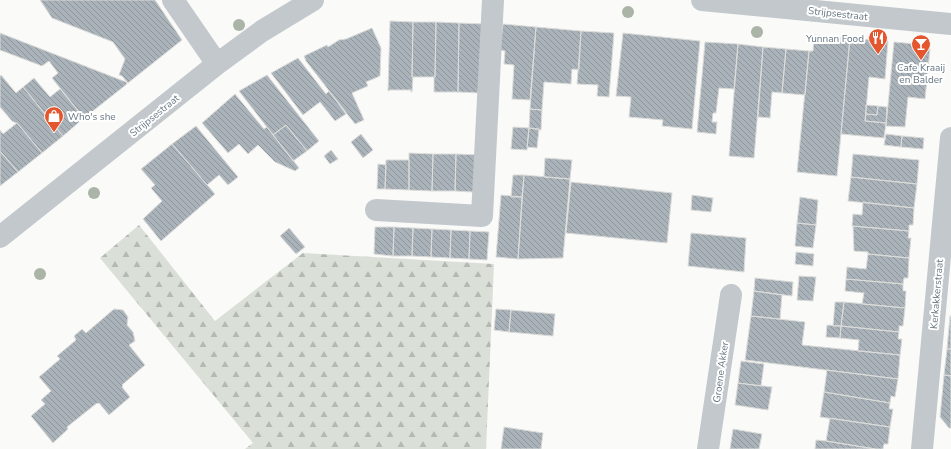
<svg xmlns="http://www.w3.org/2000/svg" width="951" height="449" viewBox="0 0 951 449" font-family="'Nunito Sans',sans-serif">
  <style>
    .forest { fill: url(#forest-firs) }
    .building { fill: url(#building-back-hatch); stroke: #dcdcda }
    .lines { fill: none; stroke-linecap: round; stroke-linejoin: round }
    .minor { stroke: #c3c8cc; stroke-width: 22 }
    .tree { fill: #aab4a7 }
    .labels { text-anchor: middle; stroke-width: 4; stroke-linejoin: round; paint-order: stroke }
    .street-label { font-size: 10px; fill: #657683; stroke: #fff }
    .poi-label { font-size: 10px; fill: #657683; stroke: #fff; text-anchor: end }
  </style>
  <defs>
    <pattern id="forest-firs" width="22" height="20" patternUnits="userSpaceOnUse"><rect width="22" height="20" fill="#dadfd7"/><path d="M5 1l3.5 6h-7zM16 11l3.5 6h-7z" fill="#b4b9b4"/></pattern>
    <pattern id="building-back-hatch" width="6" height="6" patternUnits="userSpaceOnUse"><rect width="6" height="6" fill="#aab3b9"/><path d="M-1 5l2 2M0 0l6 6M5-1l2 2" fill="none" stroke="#8e969c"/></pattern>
  </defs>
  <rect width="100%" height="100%" fill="#fafaf8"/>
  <path class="forest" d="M 139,225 L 215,321 L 303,253 L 494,264 L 486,449 L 245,449 L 253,443 L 100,258 Z"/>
  <path class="building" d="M 40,0 L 155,0 L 182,40 L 128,83 L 122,76 L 119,75 L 125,59 L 113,42 L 52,18 Z
    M 390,21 L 413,22 L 412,77 L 413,77 L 412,92 L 411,92 L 411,90 L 389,90 L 389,91 L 388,91 Z
    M 413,22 L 436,22 L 435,77 L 412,77 Z
    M 436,22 L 459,23 L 458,93 L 457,92 L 434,92 L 434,77 L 435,77 Z
    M 459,23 L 484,24 L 480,93 L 459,92 L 458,93 Z
    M 503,24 L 536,27 L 530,100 L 512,99 L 514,65 L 504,64 L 505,51 L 500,50 Z
    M 536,27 L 581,31 L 579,70 L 572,69 L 571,84 L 544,82 L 542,110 L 530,109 Z
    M 372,28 L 381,48 L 380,76 L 366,82 L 368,86 L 352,93 L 364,120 L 355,124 L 306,61 L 304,56 L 327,45 L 328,47 L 339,40 L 346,39 Z
    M 581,31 L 614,33 L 609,97 L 597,96 L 598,85 L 577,84 Z
    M 0,33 L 126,82 L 127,84 L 84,118 L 52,78 L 58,73 L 49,61 L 42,66 L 0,50 Z
    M 623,33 L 700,41 L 692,129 L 662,126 L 663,120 L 629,117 L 631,97 L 616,96 Z
    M 814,35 L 850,38 L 837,176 L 797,172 L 809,51 L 813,51 Z
    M 850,38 L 888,41 L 885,79 L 869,77 L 865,121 L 886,123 L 884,138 L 841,134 Z
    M 705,42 L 738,44 L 734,89 L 719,88 L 716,113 L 713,113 L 712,122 L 717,122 L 716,134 L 697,132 Z
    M 894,42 L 927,45 L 930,49 L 925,99 L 908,97 L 905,127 L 886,126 Z
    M 738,44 L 763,47 L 754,158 L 729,156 Z
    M 763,47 L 786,49 L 782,93 L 772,92 L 770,118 L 758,117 Z
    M 786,49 L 809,51 L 805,95 L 782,93 Z
    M 298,58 L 326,94 L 329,91 L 346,114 L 335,121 L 320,102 L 303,115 L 271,73 Z
    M 1,75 L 16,93 L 23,87 L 63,136 L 42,153 L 18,124 L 12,121 L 0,107 L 0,76 Z
    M 267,75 L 319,141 L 307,151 L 286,125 L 273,135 L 239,91 Z
    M 34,78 L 50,97 L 60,89 L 84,118 L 63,136 L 23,87 Z
    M 235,94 L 264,129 L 267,127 L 299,168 L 295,171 L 275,162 L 258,145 L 248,154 L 239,144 L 228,153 L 202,123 Z
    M 866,105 L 878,106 L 877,115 L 866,114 Z
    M 878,106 L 887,107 L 886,123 L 865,121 L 866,114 L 877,115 Z
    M 530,109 L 542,110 L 541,130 L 529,128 Z
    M 17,123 L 42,153 L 18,172 L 0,151 L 0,130 L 3,134 Z
    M 286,125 L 307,151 L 293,161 L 273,135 Z
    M 196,126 L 238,177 L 228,185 L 219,175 L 207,185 L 172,144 Z
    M 513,127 L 529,128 L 527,150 L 511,149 Z
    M 529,128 L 539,129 L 537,148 L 527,147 Z
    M 361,134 L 373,150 L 363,158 L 351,142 Z
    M 886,134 L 902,136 L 901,147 L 884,145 Z
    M 902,136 L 924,138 L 923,149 L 901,147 Z
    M 172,144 L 215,194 L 161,241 L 143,219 L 162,201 L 151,188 L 155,185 L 141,169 Z
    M 331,150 L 338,159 L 330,164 L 324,156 Z
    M 0,151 L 18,172 L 0,186 Z
    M 409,153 L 433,154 L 432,191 L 409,190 Z
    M 433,154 L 456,154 L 455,191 L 432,191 Z
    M 456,154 L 480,155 L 479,185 L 472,192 L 455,191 Z
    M 853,154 L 919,160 L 917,184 L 851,177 Z
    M 545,158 L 572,160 L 570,179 L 544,177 Z
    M 386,160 L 409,160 L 409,190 L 385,189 Z
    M 378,164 L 386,165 L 385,189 L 377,189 Z
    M 513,175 L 524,175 L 522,197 L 511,197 Z
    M 524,175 L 570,179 L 563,258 L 518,259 Z
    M 851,177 L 917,184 L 914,208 L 848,201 Z
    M 571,182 L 672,193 L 667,243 L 566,233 Z
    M 501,195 L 522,197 L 518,259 L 496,257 Z
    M 692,195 L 713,198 L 711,212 L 691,210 Z
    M 800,197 L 818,200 L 816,225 L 797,223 Z
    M 863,202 L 914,208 L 913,225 L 909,225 L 909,231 L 852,226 L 853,214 L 862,215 Z
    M 797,223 L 816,225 L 813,248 L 795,246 Z
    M 853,226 L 909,231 L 908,238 L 911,238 L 909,258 L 868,254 L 868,252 L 854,251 Z
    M 375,227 L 394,227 L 393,256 L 374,254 Z
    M 394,227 L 413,228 L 412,256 L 393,256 Z
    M 289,228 L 305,247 L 296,254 L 280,236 Z
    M 413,228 L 432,229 L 431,257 L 412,256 Z
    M 432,229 L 451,230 L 450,258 L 431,257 Z
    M 451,230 L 470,231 L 469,259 L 450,258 Z
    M 470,231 L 489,232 L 487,260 L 469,259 Z
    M 691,233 L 746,238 L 744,272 L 688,266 Z
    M 796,252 L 814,254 L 813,266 L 795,264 Z
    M 868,254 L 909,258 L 908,278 L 904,278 L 903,284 L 846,279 L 847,267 L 866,269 Z
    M 799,276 L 816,277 L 813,301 L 797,300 Z
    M 755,278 L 793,282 L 792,296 L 754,291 Z
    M 846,279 L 903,284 L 903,291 L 906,291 L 905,308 L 862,304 L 864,293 L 845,291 Z
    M 754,291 L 782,295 L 780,319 L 751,316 Z
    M 835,302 L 844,302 L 841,326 L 833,326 Z
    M 844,302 L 905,308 L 903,326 L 899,326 L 899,332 L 841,326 Z
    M 114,309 L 123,310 L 128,317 L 127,325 L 133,332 L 135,341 L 129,345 L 145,365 L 122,385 L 123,386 L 122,387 L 130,397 L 109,415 L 99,403 L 98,404 L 97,403 L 67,427 L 68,429 L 53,443 L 31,416 L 45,404 L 41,400 L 51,391 L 39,377 L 60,359 L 57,356 L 76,340 L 74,336 L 82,329 L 86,333 Z
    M 496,309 L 511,310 L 509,332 L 494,330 Z
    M 511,310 L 555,314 L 553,336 L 509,332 Z
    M 751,316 L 805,322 L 802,345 L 900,355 L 898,379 L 745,360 Z
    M 950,316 L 951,316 L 951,349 L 947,349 Z
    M 827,325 L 841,326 L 840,338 L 826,337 Z
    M 841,326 L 899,332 L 898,339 L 902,339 L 900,355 L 858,351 L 859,340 L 840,338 Z
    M 947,349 L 951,349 L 951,376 L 944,375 Z
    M 741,361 L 764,364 L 761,386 L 738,383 Z
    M 827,370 L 898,379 L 895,397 L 891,396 L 890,403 L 824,392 Z
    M 944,375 L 951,376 L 951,428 L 949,428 L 940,417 Z
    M 738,383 L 772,387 L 768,410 L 735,405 Z
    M 824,392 L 890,403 L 889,409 L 893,409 L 890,427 L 820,417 Z
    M 830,418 L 890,427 L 888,444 L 884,444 L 883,449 L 875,449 L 826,441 Z
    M 504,427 L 543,433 L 541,449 L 501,449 Z
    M 733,429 L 762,434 L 759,449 L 730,449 Z
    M 816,440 L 826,441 L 875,449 L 815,449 Z"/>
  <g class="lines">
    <path class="minor" d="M 173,0 L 217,64
      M 702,0 L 951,24
      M 376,210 L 482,216 L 493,0
      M 0,237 L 217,64 L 262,31 L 313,0
      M 708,449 L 731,295
      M 922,449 L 951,138"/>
  </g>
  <g class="tree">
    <circle cx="628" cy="12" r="6"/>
    <circle cx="239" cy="25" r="6"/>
    <circle cx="757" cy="32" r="6"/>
    <circle cx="94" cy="193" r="6"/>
    <circle cx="40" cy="274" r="6"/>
  </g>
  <defs>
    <symbol id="restaurant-pin" viewBox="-11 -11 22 30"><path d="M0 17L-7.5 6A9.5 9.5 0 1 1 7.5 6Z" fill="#e4572e" stroke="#fff"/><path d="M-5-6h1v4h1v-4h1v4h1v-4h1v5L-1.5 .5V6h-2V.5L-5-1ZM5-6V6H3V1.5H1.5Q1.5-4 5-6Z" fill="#fff"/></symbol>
    <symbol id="bar-pin" viewBox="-11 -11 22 30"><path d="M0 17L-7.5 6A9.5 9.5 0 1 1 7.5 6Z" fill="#e4572e" stroke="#fff"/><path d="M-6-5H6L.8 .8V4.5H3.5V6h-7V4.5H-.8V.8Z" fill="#fff"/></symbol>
    <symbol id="shop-pin" viewBox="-11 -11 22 30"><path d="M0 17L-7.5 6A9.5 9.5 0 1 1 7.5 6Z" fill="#e4572e" stroke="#fff"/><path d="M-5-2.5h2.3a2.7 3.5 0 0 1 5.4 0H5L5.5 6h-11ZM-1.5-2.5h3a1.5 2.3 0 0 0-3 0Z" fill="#fff"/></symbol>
  </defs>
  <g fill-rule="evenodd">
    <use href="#restaurant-pin" x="867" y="27" width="22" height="30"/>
    <use href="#bar-pin" x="910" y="33" width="22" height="30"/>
    <use href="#shop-pin" x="43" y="105" width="22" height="30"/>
  </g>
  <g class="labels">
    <g class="street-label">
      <text transform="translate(838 13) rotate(6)" y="4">Strijpsestraat</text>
      <text transform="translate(154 115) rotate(-39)" y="4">Strijpsestraat</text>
      <text transform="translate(936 294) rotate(-85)" y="4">Kerkakkerstraat</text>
      <text transform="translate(720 372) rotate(-82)" y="4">Groene Akker</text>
    </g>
    <g class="poi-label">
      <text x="864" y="42">Yunnan Food</text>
      <text x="921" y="71" text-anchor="middle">Cafe Kraaij<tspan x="921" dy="12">en Balder</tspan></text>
      <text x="68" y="120" text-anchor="start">Who's she</text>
    </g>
  </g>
</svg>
